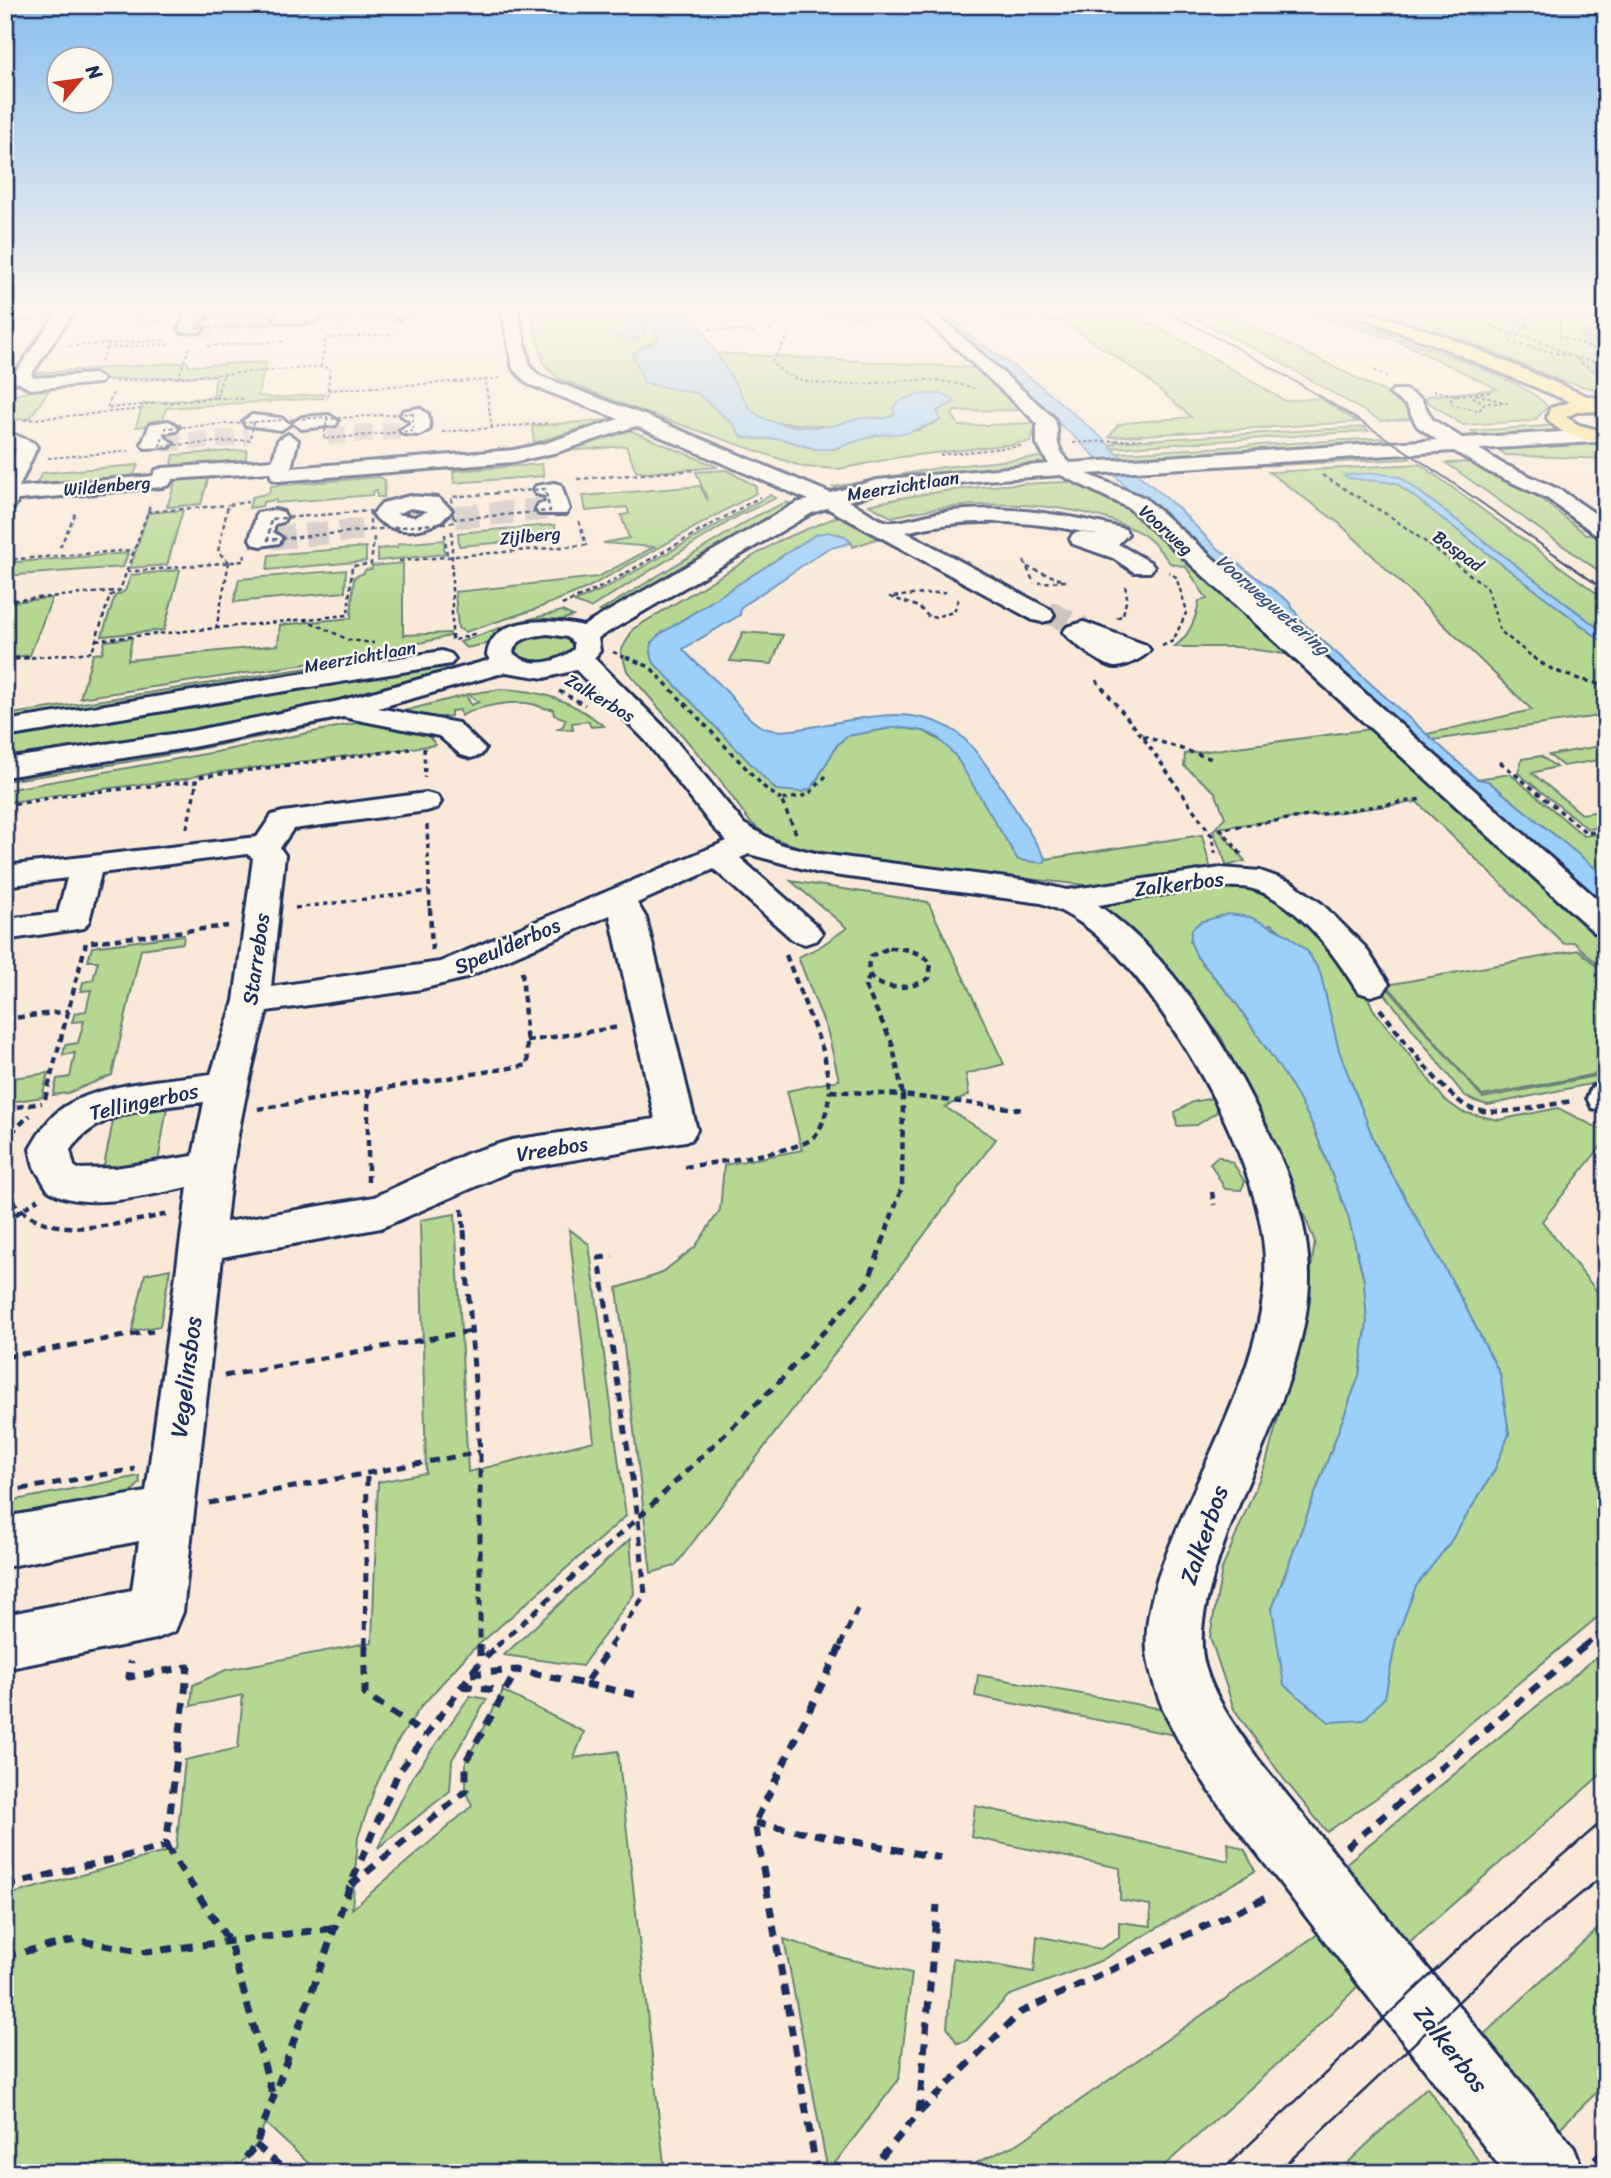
<svg xmlns="http://www.w3.org/2000/svg" width="1611" height="2178" viewBox="0 0 1611 2178" font-family="Sriracha,sans-serif">
  <style>
    .green { fill: #b5d791; stroke: #688378; stroke-width: 2; fill-rule: evenodd }
    .water { fill: #9ccff9; stroke: #688fbb; stroke-width: 2 }
    .lines { fill: none; stroke-linecap: round; stroke-linejoin: round }
    .minor-tunnel-far1 { stroke: #cdc4c0; stroke-width: 18; stroke-dasharray: 18 9; stroke-linecap: butt }
    .minor-tunnel { stroke: #cdc4c0; stroke-width: 23; stroke-dasharray: 23 11; stroke-linecap: butt }
    .minor-casing { stroke: #1b2f5e; stroke-width: 6 }
    .major-casing { stroke: #1b2f5e; stroke-width: 6 }
    .path-far5 { stroke: #1b2f5e; stroke-width: 2; stroke-dasharray: 3.5 2.5; stroke-linecap: butt }
    .path-far4 { stroke: #1b2f5e; stroke-width: 2.5; stroke-dasharray: 4.5 3.5; stroke-linecap: butt }
    .path-far3 { stroke: #1b2f5e; stroke-width: 3.5; stroke-dasharray: 5 4.5; stroke-linecap: butt }
    .path-far2 { stroke: #1b2f5e; stroke-width: 4.5; stroke-dasharray: 7 5; stroke-linecap: butt }
    .path-far1 { stroke: #1b2f5e; stroke-width: 5; stroke-dasharray: 9 7; stroke-linecap: butt }
    .path { stroke: #1b2f5e; stroke-width: 7; stroke-dasharray: 11 9; stroke-linecap: butt }
    .minor { fill: #fbf7ec; fill-rule: evenodd }
    .major { fill: #f5e382; fill-rule: evenodd }
    .tram-far1 { stroke: #1b2f5e; stroke-width: 2 }
    .tram { stroke: #1b2f5e; stroke-width: 2.5 }
    .path-bridge-far1 { stroke: #1b2f5e; stroke-width: 2; stroke-dasharray: 3.5 2.5; stroke-linecap: butt }
    .path-bridge { stroke: #1b2f5e; stroke-width: 2.5; stroke-dasharray: 4.5 3.5; stroke-linecap: butt }
    .labels { text-anchor: middle; stroke-width: 5; stroke-linejoin: round; paint-order: stroke }
    .far-street-label { font-size: 18px; fill: #1b2f5e; stroke: #fbf7ec }
    .far-water-label { font-size: 19px; font-style: italic; fill: #3b5785; stroke: #fbf7ec }
    .street-label { font-size: 21px; fill: #1b2f5e; stroke: #fbf7ec }
    .near-street-label { font-size: 24px; fill: #1b2f5e; stroke: #fbf7ec }
  </style>
  <rect width="100%" height="100%" fill="#fae9d8"/>
  <filter id="ink" filterUnits="userSpaceOnUse"><feTurbulence type="fractalNoise" baseFrequency=".0143" numOctaves="2"/><feDisplacementMap in="SourceGraphic" scale="14" xChannelSelector="R" yChannelSelector="G"/><feConvolveMatrix kernelMatrix="1 2 1 2 8 2 1 2 1" color-interpolation-filters="sRGB"/></filter>
  <g filter="url(#ink)">
    <path class="green" d="M 530,311 L 560,311 L 562,315 L 647,323 L 653,325 L 660,339 L 640,348 L 644,383 L 697,393 L 734,425 L 740,435 L 757,439 L 783,439 L 807,447 L 833,449 L 876,435 L 920,430 L 940,420 L 936,414 L 943,407 L 928,395 L 904,399 L 895,414 L 889,418 L 857,419 L 832,427 L 761,421 L 755,419 L 716,353 L 981,368 L 1016,400 L 1010,401 L 1020,410 L 955,411 L 952,414 L 959,426 L 1036,423 L 1031,442 L 900,457 L 839,469 L 803,467 L 630,407 L 558,378 L 544,365 Z
      M 779,311 L 913,311 L 924,321 Z
      M 1016,311 L 1125,311 L 1200,350 L 1285,401 L 1320,398 L 1357,422 L 1109,437 L 1118,425 L 1126,423 L 1191,417 L 1141,374 L 1062,321 L 1048,321 L 1036,314 L 1030,315 L 1032,317 L 1007,319 L 1000,314 Z
      M 1179,311 L 1221,311 L 1407,403 L 1410,419 L 1381,421 L 1269,356 Z
      M 1301,311 L 1319,311 C 1358,324 1532,378 1547,407 L 1536,419 L 1530,421 L 1463,425 L 1425,400 L 1428,396 L 1498,389 L 1398,341 Z
      M 1366,311 L 1606,311 L 1606,392 L 1559,380 L 1473,344 Z
      M 188,362 L 188,366 L 266,362 L 258,396 L 274,398 L 324,394 L 323,398 L 166,408 L 162,425 L 136,427 L 143,404 L 213,397 L 216,375 C 162,378 107,379 53,384 L 30,418 L 5,421 L 5,397 L 35,390 L 42,381 L 35,378 L 36,373 Z
      M 608,420 L 616,423 L 594,430 L 585,427 L 534,443 L 532,426 Z
      M 1558,425 L 1576,434 L 1484,440 L 1471,431 Z
      M 1364,427 L 1369,431 L 1112,448 L 1108,445 L 1115,444 L 1114,442 Z
      M 629,430 L 718,467 L 647,473 L 636,471 L 626,446 L 566,451 Z
      M 1381,438 L 1391,445 L 1125,461 L 1117,453 Z
      M 1590,442 L 1606,444 L 1606,459 L 1506,455 L 1493,446 Z
      M 247,450 L 245,461 L 171,466 L 174,455 Z
      M 1402,453 L 1410,459 L 1144,471 L 1151,469 Z
      M 1041,457 L 1049,465 L 840,491 L 833,487 L 943,467 Z
      M 1474,462 L 1495,476 L 1536,495 L 1587,535 L 1602,534 L 1606,537 L 1606,539 L 1598,540 L 1606,546 L 1606,576 L 1446,463 Z
      M 542,464 L 544,476 L 454,483 L 453,471 Z
      M 1420,464 L 1606,600 L 1606,634 L 1400,477 L 1348,478 L 1396,483 L 1606,644 L 1606,715 L 1433,740 L 1427,734 L 1532,710 L 1340,524 L 1269,472 Z
      M 138,465 L 131,481 L 27,492 L 17,486 L 36,484 L 42,473 Z
      M 726,470 L 756,486 L 756,493 L 587,588 L 536,609 L 465,632 L 458,628 L 455,592 L 598,577 L 654,547 L 603,543 L 629,538 L 621,515 L 629,514 L 627,507 L 586,511 L 583,496 L 700,486 L 708,501 L 696,472 Z
      M 210,472 L 201,504 L 167,507 L 178,474 Z
      M 380,477 L 385,480 L 384,497 L 377,497 L 377,490 L 373,491 L 372,495 L 276,503 L 276,500 L 263,502 L 262,506 L 249,508 L 252,497 L 269,493 L 271,486 Z
      M 1079,482 L 1118,498 L 1298,656 L 1237,647 L 1174,647 C 1190,636 1196,619 1199,601 L 1207,599 L 1186,567 L 1170,563 C 1160,550 1150,537 1135,530 C 1067,497 962,500 891,517 L 869,505 C 938,488 1008,483 1079,482 Z
      M 770,495 L 776,498 L 740,515 L 590,608 L 574,602 L 607,587 Z
      M 786,502 L 798,507 L 610,615 L 600,611 L 756,516 Z
      M 183,510 L 167,565 L 130,568 L 148,513 Z
      M 839,516 L 879,538 L 853,547 C 848,530 830,533 815,535 L 659,635 L 652,642 L 650,654 L 812,788 L 837,745 L 847,736 L 897,727 L 924,731 L 947,745 L 1043,863 L 1046,859 L 1202,835 L 1211,870 L 1094,886 L 907,866 L 806,849 L 784,842 L 768,836 L 750,822 L 718,777 L 627,671 L 621,651 L 633,629 L 778,541 Z
      M 551,525 L 555,525 L 557,538 L 459,546 L 458,533 Z
      M 444,540 L 444,554 L 378,561 L 378,549 L 397,547 L 398,544 Z
      M 366,547 L 366,561 L 267,570 L 269,555 Z
      M 128,553 L 123,567 L 5,576 L 5,563 Z
      M 403,563 L 403,635 L 450,633 L 450,636 L 378,653 L 80,698 L 93,654 L 102,653 L 105,641 L 132,638 L 128,660 L 278,645 L 280,625 L 351,618 L 354,577 L 364,573 L 365,570 L 372,569 L 372,566 Z
      M 180,570 L 164,630 L 102,636 L 115,596 L 125,591 L 131,575 Z
      M 346,570 L 345,592 L 234,602 L 239,579 Z
      M 52,598 L 30,655 L 5,658 L 5,618 L 12,602 Z
      M 562,611 L 573,616 L 491,643 L 466,648 L 460,642 L 514,623 Z
      M 743,632 L 783,635 L 772,664 L 730,661 Z
      M 546,633 C 559,635 571,634 575,648 C 561,663 528,670 514,651 C 518,637 533,636 546,633 Z
      M 392,655 L 393,659 L 5,721 L 5,715 Z
      M 443,664 L 450,676 C 303,714 155,740 5,762 L 5,732 Z
      M 501,689 C 541,690 573,701 604,726 L 591,727 L 588,721 L 572,723 L 573,730 L 558,729 L 563,726 L 566,719 L 554,715 L 553,709 C 544,710 541,706 532,704 C 512,700 479,706 461,716 L 460,710 L 451,711 L 451,716 L 428,719 L 396,713 L 466,695 L 471,705 L 479,702 L 468,694 Z
      M 340,714 L 357,716 C 241,742 123,765 5,781 L 5,776 Z
      M 371,720 C 393,724 422,724 436,745 L 203,774 L 186,779 L 69,793 L 5,803 L 5,790 L 216,752 Z
      M 1378,728 L 1606,933 L 1606,972 L 1574,942 L 1564,944 L 1417,802 L 1218,828 L 1245,861 L 1227,866 L 1213,831 L 1225,817 L 1215,792 L 1184,766 L 1185,754 Z
      M 1606,745 L 1606,759 L 1563,766 L 1549,755 Z
      M 1541,756 L 1556,767 L 1532,773 L 1582,814 L 1606,810 L 1606,826 L 1588,829 L 1518,773 L 1522,759 Z
      M 1510,774 L 1584,836 L 1606,833 L 1606,877 L 1488,781 L 1477,779 Z
      M 791,881 L 928,902 L 1004,1064 L 966,1074 L 969,1095 L 945,1107 L 996,1139 L 675,1566 L 651,1573 L 617,1288 L 660,1274 L 695,1247 L 720,1210 L 724,1165 L 802,1150 L 787,1091 L 839,1080 L 828,1033 L 798,957 L 818,948 L 847,928 Z
      M 1234,884 L 1252,885 L 1301,914 L 1359,976 L 1373,1009 L 1445,1100 L 1462,1112 L 1499,1120 L 1558,1108 L 1606,1132 L 1606,1140 L 1542,1221 L 1606,1303 L 1606,1610 L 1401,1781 L 1327,1832 L 1283,1778 L 1234,1709 L 1210,1637 L 1222,1569 L 1266,1463 L 1301,1333 L 1315,1242 L 1284,1165 L 1221,1037 L 1179,983 L 1131,931 L 1106,908 L 1114,902 L 1128,898 ZM 1271,924 L 1307,951 L 1320,972 L 1339,1051 L 1377,1148 L 1453,1283 L 1500,1374 L 1509,1434 L 1494,1471 L 1449,1544 L 1416,1586 L 1396,1639 L 1385,1697 L 1272,1609 L 1359,1376 L 1367,1323 L 1364,1280 L 1348,1216 L 1313,1126 L 1294,1088 L 1234,1000 L 1197,957 Z
      M 184,935 L 183,943 L 141,949 L 112,1075 L 68,1093 L 53,1095 L 57,1079 L 70,1077 L 75,1053 L 63,1055 L 65,1045 L 78,1043 L 84,1021 L 72,1022 L 75,1013 L 86,1011 L 91,990 L 81,991 L 83,982 L 93,980 L 98,961 L 88,961 L 92,947 Z
      M 1579,950 L 1606,975 L 1606,1072 L 1482,1096 L 1387,985 Z
      M 1378,985 L 1385,985 L 1483,1098 L 1606,1074 L 1606,1088 L 1595,1083 L 1488,1105 L 1474,1101 L 1463,1094 Z
      M 48,1073 L 42,1097 L 5,1103 L 5,1079 Z
      M 1213,1098 L 1221,1102 L 1220,1110 L 1197,1125 L 1177,1126 L 1175,1112 L 1193,1102 Z
      M 167,1107 L 158,1162 L 103,1171 L 114,1116 Z
      M 1218,1156 L 1233,1163 L 1245,1182 L 1241,1190 L 1225,1189 L 1210,1163 Z
      M 455,1214 L 468,1472 L 594,1441 L 569,1229 L 589,1244 L 626,1516 L 468,1654 L 420,1708 L 394,1747 L 375,1788 L 358,1837 L 352,1909 L 472,1806 L 466,1791 L 466,1761 L 503,1691 L 584,1732 L 574,1758 L 618,1751 L 665,2173 L 319,2173 L 265,2123 L 256,2145 L 233,2173 L 5,2173 L 5,1896 L 176,1849 L 185,1760 L 238,1748 L 243,1695 L 191,1706 L 193,1685 L 226,1670 L 372,1642 L 378,1482 L 426,1473 L 420,1220 Z
      M 170,1269 L 160,1326 L 132,1331 L 145,1274 Z
      M 139,1476 L 140,1483 L 124,1500 L 5,1525 L 5,1502 Z
      M 630,1539 L 634,1594 L 582,1666 L 504,1655 Z
      M 1606,1649 L 1606,1770 L 1406,1945 L 1343,1866 Z
      M 978,1675 L 1179,1712 L 1185,1737 L 975,1696 Z
      M 470,1696 L 487,1699 L 452,1760 L 450,1791 L 378,1848 L 413,1776 Z
      M 975,1806 L 1229,1861 L 1228,1843 L 1245,1850 L 1255,1871 L 1100,1961 L 1008,1996 L 966,2041 L 957,2043 L 947,2027 L 953,1958 L 1034,1972 L 1037,1936 L 1100,1949 L 1119,1938 L 1119,1922 L 1151,1926 L 1150,1905 L 1120,1900 L 1120,1868 L 971,1837 Z
      M 1345,1915 L 1382,1962 L 1304,2040 L 1156,2173 L 955,2173 L 1019,2143 Z
      M 1606,1921 L 1606,2083 L 1557,2131 L 1481,2037 Z
      M 784,1939 L 843,1958 L 912,1973 L 899,2079 L 828,2172 Z
      M 1427,2087 L 1487,2173 L 1337,2173 Z"/>
    <path class="water" d="M 560,311 L 692,313 L 751,410 C 770,427 807,429 831,426 C 842,424 852,419 863,418 C 875,417 886,421 895,414 L 893,408 C 902,394 931,392 947,395 L 955,402 L 937,411 L 941,420 L 907,433 L 876,435 L 833,449 L 815,449 L 783,439 L 746,438 L 740,435 L 734,425 L 697,393 L 644,383 L 633,353 L 659,339 L 653,325 L 636,322 L 645,334 L 643,337 L 620,340 L 618,337 L 624,333 L 623,325 L 630,321 L 562,315 Z
      M 929,311 L 947,311 L 969,335 L 1036,382 L 1102,438 L 1134,471 L 1177,507 L 1216,547 L 1288,601 L 1302,622 L 1477,779 L 1488,781 L 1606,877 L 1606,910 L 1134,494 L 1078,440 Z
      M 1376,473 L 1400,477 L 1606,634 L 1606,644 L 1396,483 L 1348,478 L 1344,475 Z
      M 827,532 L 845,536 L 851,543 L 827,549 L 815,557 L 741,607 L 740,615 L 683,649 C 696,665 712,675 725,690 C 738,703 749,724 768,729 C 780,733 798,729 811,727 C 859,719 912,702 956,732 C 983,750 1026,828 1046,859 L 1044,863 L 1018,860 L 955,755 L 937,737 L 924,731 L 897,727 L 847,736 L 837,745 L 812,788 L 802,792 L 776,790 L 654,663 C 648,651 650,644 659,635 L 815,535 Z
      M 1228,914 L 1250,917 L 1288,935 L 1307,951 L 1320,972 L 1339,1051 L 1377,1148 L 1453,1283 L 1500,1374 L 1509,1434 L 1494,1471 L 1449,1544 L 1416,1586 L 1396,1639 L 1385,1697 L 1364,1720 L 1329,1722 L 1284,1685 L 1272,1609 L 1359,1376 L 1367,1323 L 1364,1280 L 1348,1216 L 1313,1126 L 1293,1088 L 1234,1000 L 1197,957 L 1190,941 L 1192,929 L 1200,922 Z"/>
    <g class="lines">
      <path class="minor-tunnel-far1" d="M 333,317 L 400,313
        M 195,329 L 266,324
        M 328,436 L 410,430
        M 163,443 L 248,437"/>
      <path class="minor-tunnel" d="M 456,517 L 547,509
        M 271,538 L 367,529
        M 1048,612 L 1084,629"/>
      <defs>
        <path id="minor" d="M 58,311 L 74,311 L 31,375 L 34,378 L 94,374 L 103,379 L 100,383 L 30,389 L 18,382 L 5,385 L 5,375 L 16,372 Z
          M 277,311 L 293,311 L 291,314 L 327,311 C 315,327 294,325 276,320 L 274,317 Z
          M 393,311 L 415,311 L 400,318 L 394,316 Z
          M 502,311 L 518,311 L 530,367 L 540,376 L 644,415 L 830,493 L 877,480 L 1049,464 L 1037,444 L 1037,423 L 916,311 L 933,311 L 1054,418 C 1062,435 1050,443 1070,463 L 1437,440 L 1417,426 L 1407,406 L 1390,394 L 1393,390 L 1405,390 L 1421,399 L 1432,419 L 1462,438 L 1594,430 L 1604,436 L 1594,442 L 1479,449 L 1501,463 L 1562,491 L 1606,521 L 1606,538 L 1598,536 L 1548,499 L 1487,471 L 1454,451 L 1087,474 L 1145,498 L 1606,907 L 1606,935 L 1594,932 L 1129,508 L 1061,475 L 984,480 L 879,492 L 848,501 C 861,506 879,523 891,522 C 908,522 927,514 944,512 C 1006,504 1065,514 1125,529 L 1128,534 L 1118,544 L 1150,562 L 1154,567 L 1150,572 L 1134,572 L 1113,558 L 1073,544 L 1070,539 L 1073,534 L 1081,532 L 1101,536 C 1038,520 969,516 906,532 L 1051,610 L 1054,615 L 1051,620 L 1042,622 L 1033,620 L 827,508 L 812,513 L 598,638 L 600,651 L 594,658 L 666,729 L 744,824 L 779,844 L 819,854 L 1022,880 L 1067,890 L 1221,868 L 1260,871 L 1291,882 L 1322,904 L 1365,947 L 1389,984 L 1384,992 L 1371,996 L 1358,992 C 1335,955 1298,902 1253,889 C 1225,880 1132,900 1098,905 C 1162,950 1207,1016 1244,1084 C 1275,1143 1309,1208 1309,1277 C 1309,1373 1239,1484 1213,1577 C 1205,1605 1197,1637 1205,1666 C 1215,1701 1239,1732 1260,1762 L 1574,2148 L 1584,2173 L 1505,2173 L 1218,1803 C 1188,1759 1153,1705 1147,1651 C 1143,1601 1169,1548 1188,1504 C 1219,1433 1260,1357 1265,1279 C 1270,1200 1218,1098 1176,1033 C 1143,983 1101,922 1041,903 L 819,873 L 749,854 L 740,858 L 817,926 L 822,933 L 817,940 L 805,944 L 793,940 L 714,869 L 637,903 L 646,918 L 697,1130 L 691,1140 L 513,1170 L 381,1228 L 222,1257 L 183,1612 L 175,1631 L 156,1639 L 5,1669 L 5,1615 L 132,1590 L 139,1541 L 5,1567 L 5,1517 L 146,1492 L 188,1187 C 149,1195 83,1213 48,1190 L 34,1167 L 30,1149 C 39,1133 49,1117 64,1107 C 101,1083 168,1080 211,1074 L 234,1001 L 253,858 L 247,854 L 101,873 L 89,921 L 84,928 L 5,940 L 5,919 L 58,913 L 67,878 L 5,886 L 5,866 L 257,837 L 272,815 L 283,812 L 426,793 L 437,796 L 441,802 L 437,808 L 426,811 L 293,829 L 280,848 L 285,855 L 271,987 L 440,962 L 727,841 L 713,827 L 646,741 L 576,670 L 544,678 L 506,672 L 378,708 L 458,723 L 485,749 L 481,755 L 471,758 L 461,755 L 439,736 L 343,717 L 192,747 L 5,777 L 5,759 L 192,731 L 339,701 L 490,660 L 487,655 C 492,614 554,619 583,626 L 796,503 L 809,500 L 636,426 L 558,452 L 514,462 L 279,481 L 272,479 L 270,472 L 173,479 L 169,485 L 162,487 L 18,500 L 13,509 L 5,510 L 5,472 L 16,449 L 5,444 L 5,431 L 34,443 L 37,447 L 19,487 L 153,476 L 156,470 L 163,468 L 273,460 L 278,440 L 288,434 L 298,440 L 291,468 L 514,450 L 546,443 L 619,419 L 528,384 L 513,369 ZM 548,634 L 567,637 L 574,643 L 574,649 C 558,663 530,669 513,653 C 515,637 535,636 548,634 ZM 610,915 L 655,1119 L 512,1140 L 469,1153 L 374,1197 L 226,1222 C 233,1150 247,1081 267,1011 L 421,989 L 462,979 ZM 204,1102 L 193,1156 L 115,1168 L 78,1169 L 74,1166 L 70,1150 C 100,1108 157,1108 204,1102 Z
          M 200,312 L 208,317 L 198,322 L 197,325 L 203,329 L 201,332 L 181,332 L 179,329 L 185,315 Z
          M 419,408 L 428,414 L 430,429 L 420,435 L 403,434 L 400,430 L 410,424 L 410,421 L 401,415 L 403,411 Z
          M 252,415 L 281,418 L 290,424 L 281,430 L 245,425 L 243,421 Z
          M 329,415 L 338,421 L 336,425 L 302,429 L 293,423 L 302,417 Z
          M 169,421 L 179,427 L 176,431 L 165,433 L 164,437 L 173,443 L 170,447 L 145,448 L 142,444 L 150,424 Z
          M 554,483 L 561,485 L 569,509 L 566,514 L 539,514 L 536,509 L 539,504 L 546,503 L 545,496 L 536,494 L 533,490 L 536,486 Z
          M 410,496 L 438,498 L 452,510 C 436,533 390,539 373,514 L 382,503 ZM 411,508 L 428,511 L 415,517 L 396,514 Z
          M 275,510 L 283,512 L 286,517 L 283,522 L 275,524 L 273,532 L 282,538 L 279,543 L 261,546 L 253,544 L 250,539 L 257,513 Z
          M 1084,622 L 1146,645 L 1150,650 C 1144,658 1125,667 1115,667 C 1104,667 1070,641 1063,632 L 1067,627 Z
          M 442,651 L 451,654 L 455,659 L 451,664 L 5,737 L 5,721 Z
          M 1606,1083 L 1606,1112 L 1592,1108 L 1587,1098 L 1592,1087 Z"/>
        <path id="major" d="M 1342,311 L 1366,311 L 1450,338 L 1587,396 L 1606,400 L 1606,411 L 1577,412 L 1566,417 L 1579,425 L 1606,432 L 1606,444 C 1585,440 1560,436 1547,418 L 1550,408 L 1570,402 L 1438,346 Z"/>
      </defs>
      <use href="#minor" class="minor-casing"/>
      <use href="#major" class="major-casing"/>
      <path class="path-far5" d="M 144,311 L 139,321 L 166,320
        M 745,311 L 782,314 L 768,332
        M 867,311 L 868,315
        M 1480,311 L 1528,326
        M 1515,311 L 1490,315 L 1485,319 L 1485,323 L 1511,334 L 1508,340 L 1516,344 L 1606,364
        M 1556,311 L 1560,321 L 1560,336 L 1606,353
        M 1561,311 L 1572,311
        M 1576,311 L 1606,322
        M 430,313 L 460,311
        M 1514,313 L 1528,318 L 1529,326 L 1511,334 L 1538,340 L 1568,354
        M 5,322 L 33,320
        M 1579,327 L 1606,337
        M 1601,327 L 1606,329
        M 709,329 L 754,332
        M 790,334 L 772,362 C 800,399 884,379 925,380 C 942,380 958,384 974,388
        M 1580,335 L 1606,345
        M 69,346 L 108,344
        M 208,346 L 286,341
        M 106,348 L 172,344
        M 1576,359 L 1592,370 L 1606,374
        M 101,362 L 108,344 L 167,340
        M 321,367 L 326,338 L 394,334
        M 1374,370 L 1388,378
        M 178,379 L 189,348
        M 115,382 L 321,367 L 330,368 L 327,399
        M 328,390 L 485,380
        M 1433,391 L 1457,395 L 1491,392
        M 113,393 L 107,408 L 155,404
        M 1476,394 L 1507,403 L 1484,403
        M 1457,395 L 1451,399 L 1451,404 L 1479,411 L 1484,403 L 1470,395
        M 216,398 L 245,399
        M 164,403 L 216,398 L 223,376
        M 24,420 L 144,409
        M 492,428 L 485,380 L 501,378
        M 442,432 L 549,423
        M 1073,443 L 1141,439
        M 940,455 L 1022,446
        M 48,458 L 130,451"/>
      <path class="path-far4" d="M 1322,475 L 1394,519 L 1487,587 L 1500,631 L 1535,659
        M 577,479 L 697,470
        M 147,512 L 228,505
        M 452,531 L 452,640
        M 445,534 L 447,557
        M 60,547 L 76,512
        M 5,560 L 133,550
        M 399,561 L 586,545 L 579,521
        M 1024,561 L 1034,583
        M 229,562 L 218,552 L 228,505 L 248,502
        M 1027,567 L 1065,581 L 1039,583
        M 127,572 L 244,561 L 245,554
        M 946,592 L 890,597 L 919,607 L 930,618 L 954,612 L 959,598
        M 5,601 L 115,591
        M 562,605 L 605,585 L 760,497
        M 1117,618 L 1123,615 L 1127,597 L 1125,585
        M 304,619 L 349,640 L 374,643
        M 216,629 L 229,562
        M 96,640 L 348,615 L 352,566 L 371,564 L 374,537
        M 455,640 L 477,633
        M 1162,646 L 1173,641 L 1187,611 L 1176,577 L 1169,572
        M 613,652 L 630,659
        M 15,659 L 92,652 L 110,596 L 120,590 L 151,503"/>
      <path class="path-far3" d="M 626,657 L 650,667 L 764,787 L 781,800
        M 1533,657 C 1553,674 1581,679 1606,686
        M 5,660 L 34,657
        M 1096,680 L 1142,736 L 1212,836 L 1215,853
        M 559,691 L 585,705
        M 1143,736 L 1215,760
        M 424,748 L 425,778
        M 1500,762 L 1587,833 L 1606,830
        M 5,806 L 66,795 L 197,781 L 198,777 L 410,749
        M 427,825 L 430,910
        M 187,828 L 197,781
        M 796,833 L 781,800 L 808,795 L 826,776
        M 1241,854 L 1221,829 L 1423,799
        M 295,908 L 429,891"/>
      <path class="path-far2" d="M 430,908 L 432,950
        M 91,942 L 228,926
        M 889,948 C 906,948 919,951 931,963 L 929,978 C 909,993 856,992 871,956 Z
        M 786,955 L 824,1053 L 830,1091 L 903,1095 L 902,1187 L 886,1232
        M 870,975 L 865,986 L 892,1043 L 903,1095 L 1025,1110
        M 1380,1009 C 1399,1032 1449,1105 1476,1110 C 1507,1116 1542,1105 1573,1101
        M 5,1019 L 69,1011
        M 526,1041 L 620,1027
        M 368,1091 L 368,1184
        M 45,1099 L 86,943
        M 5,1109 L 42,1103
        M 258,1109 L 528,1065 L 522,969
        M 5,1143 L 10,1134 L 30,1115
        M 685,1167 C 709,1163 801,1152 814,1137 C 825,1124 827,1108 830,1091
        M 5,1191 C 9,1197 14,1203 19,1208 C 57,1243 124,1222 169,1214
        M 1212,1192 L 1214,1205
        M 462,1209 L 464,1232
        M 5,1222 L 38,1199"/>
      <path class="path-far1" d="M 464,1230 L 480,1452 L 480,1646
        M 5,1357 L 153,1331
        M 224,1376 L 471,1331
        M 5,1492 L 135,1469
        M 209,1503 L 480,1452
        M 365,1646 L 367,1474
        M 497,1646 L 638,1518 L 779,1382 L 868,1282 L 887,1230
        M 610,1646 L 645,1595 L 638,1518 L 599,1258 L 613,1256
        M 840,1646 L 859,1606
        M 1584,1646 L 1606,1628"/>
      <path class="path" d="M 365,1645 L 365,1694 L 425,1735
        M 480,1645 L 480,1661
        M 471,1674 L 517,1670 L 585,1684 L 612,1645
        M 585,1684 L 642,1696
        M 462,1686 L 503,1691
        M 755,1823 L 941,1858
        M 166,1846 L 230,1943 L 274,2100
        M 1347,1847 L 1586,1645
        M 351,1885 L 466,1791 L 466,1761 L 517,1670
        M 5,1886 L 166,1846 L 188,1667 L 129,1677 L 131,1661
        M 5,1956 L 75,1940 L 146,1952 L 335,1928
        M 919,2112 L 937,1905
        M 256,2145 L 288,2173
        M 1595,2160 L 1606,2149
        M 233,2173 L 256,2145 L 350,1886 L 398,1773 L 480,1662 L 499,1645
        M 817,2173 L 755,1823 L 841,1645
        M 868,2173 L 919,2113 L 1021,2012 L 1270,1896"/>
      <use href="#minor" class="minor"/>
      <use href="#major" class="major"/>
      <path class="tram-far1" d="M 1164,311 C 1323,387 1463,489 1606,591"/>
      <path class="tram" d="M 1219,2173 L 1489,1920 L 1606,1818
        M 1277,2173 L 1512,1951 L 1606,1873"/>
      <path class="path-bridge-far1" d="M 269,323 L 271,313 L 198,318 L 195,328 L 331,321 L 331,318 L 403,314 L 403,311
        M 413,413 L 413,431 L 324,439 L 327,419 Z
        M 254,422 L 250,440 L 160,446 L 166,428 L 327,417 L 327,419"/>
      <path class="path-bridge" d="M 370,511 L 370,530 L 268,540 L 271,519 Z
        M 370,530 L 454,522 L 451,497 L 545,489 L 550,511 L 454,519"/>
    </g>
  </g>
  <linearGradient id="sky" x2="0" y2="1"><stop stop-color="#89bfef"/><stop offset="0.5" stop-color="#fdf5ed"/><stop offset="1" stop-color="#fdf5ed" stop-opacity="0"/></linearGradient>
  <rect width="1611" height="616" fill="url(#sky)"/>
  <g class="labels">
    <g class="far-street-label">
      <text transform="translate(107 486) rotate(-5)" y="6">Wildenberg</text>
      <text transform="translate(903 486) rotate(-9)" y="6">Meerzichtlaan</text>
      <text transform="translate(1166 530) rotate(42)" y="6">Voorweg</text>
      <text transform="translate(530 536) rotate(-5)" y="6">Zijlberg</text>
      <text transform="translate(1458 551) rotate(36)" y="6">Bospad</text>
      <text transform="translate(360 657) rotate(-10)" y="6">Meerzichtlaan</text>
      <text transform="translate(600 698) rotate(31)" y="6">Zalkerbos</text>
    </g>
    <g class="far-water-label">
      <text transform="translate(1273 604) rotate(41)" y="7">Voorwegwetering</text>
    </g>
    <g class="street-label">
      <text transform="translate(1179 884) rotate(-7)" y="7">Zalkerbos</text>
      <text transform="translate(507 946) rotate(-23)" y="7">Speulderbos</text>
      <text transform="translate(256 959) rotate(-82)" y="7">Starrebos</text>
      <text transform="translate(144 1102) rotate(-12)" y="7">Tellingerbos</text>
      <text transform="translate(552 1149) rotate(-9)" y="7">Vreebos</text>
    </g>
    <g class="near-street-label">
      <text transform="translate(186 1377) rotate(-83)" y="8">Vegelinsbos</text>
      <text transform="translate(1204 1535) rotate(-71)" y="8">Zalkerbos</text>
      <text transform="translate(1451 2049) rotate(52)" y="8">Zalkerbos</text>
    </g>
  </g>
  <rect width="1611" height="2178" fill="none" stroke="#fbf7ec" stroke-width="28"/>
  <rect x="14" y="14" width="1583" height="2150" fill="none" stroke="#1b2f5e" stroke-width="2.5" filter="url(#ink)"/>
  <g transform="translate(80 80) rotate(61)"><circle r="33" fill="#fbf7ec" stroke="#a1a7b3" stroke-width="2"/>
  <path d="M0-5L12 26L0 18L-12 26Z" fill="#c8321e"/>
  <text y="-10" font-size="19" font-weight="bold" text-anchor="middle" fill="#1b2f5e">N</text>
  </g>
</svg>
